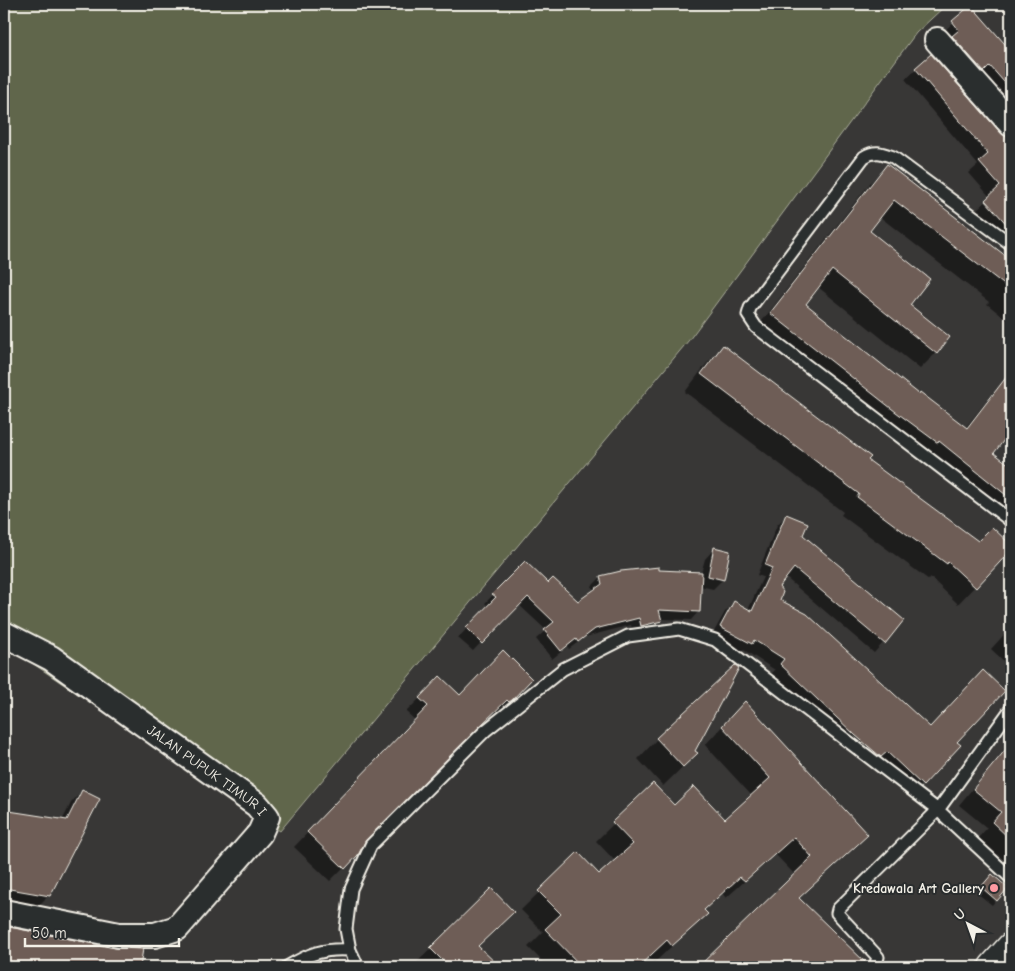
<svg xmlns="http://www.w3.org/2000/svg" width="1015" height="971" viewBox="0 0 1015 971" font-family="'Comic Neue',sans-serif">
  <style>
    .green { fill: #60664c; stroke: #aaac9a }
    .shadow { fill: #0007 }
    .building { fill: #6e5d56; stroke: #f4f1e8 }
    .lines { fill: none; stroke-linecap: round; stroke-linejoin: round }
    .service-casing { stroke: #f4f1e8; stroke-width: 15 }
    .minor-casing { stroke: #f4f1e8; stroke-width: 28 }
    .trunk-casing { stroke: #f4f1e8; stroke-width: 31 }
    .service { stroke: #2a2d2e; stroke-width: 11 }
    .minor { stroke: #2a2d2e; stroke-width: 24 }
    .trunk { stroke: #2a2d2e; stroke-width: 28 }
    .poi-dot { fill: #ff9aa2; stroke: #2a2d2e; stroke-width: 2 }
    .labels { text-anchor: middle; stroke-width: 4; stroke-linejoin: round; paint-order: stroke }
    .street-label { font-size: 14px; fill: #f4f1e8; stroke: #2a2d2e }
    .poi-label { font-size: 14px; font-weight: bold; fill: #f4f1e8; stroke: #2a2d2e; text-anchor: end }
  </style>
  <rect width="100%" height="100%" fill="#383736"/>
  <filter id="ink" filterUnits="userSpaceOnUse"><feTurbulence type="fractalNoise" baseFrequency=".02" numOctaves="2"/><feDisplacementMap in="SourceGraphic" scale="10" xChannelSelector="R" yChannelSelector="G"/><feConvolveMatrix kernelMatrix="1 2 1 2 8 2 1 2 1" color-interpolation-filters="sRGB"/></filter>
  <g filter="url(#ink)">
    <path class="green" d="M 4,4 L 947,4 L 916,33 L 689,340 L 280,831 L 4,644 Z"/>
    <path class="shadow" d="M 971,6 L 1011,53 L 1011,129 L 942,33 Z
      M 916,69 L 1000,134 L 1011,138 L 1011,229 L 1000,239 L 975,211 L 990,197 L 969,173 L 978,165 L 905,79 Z
      M 887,166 L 1011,262 L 1011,323 L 987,304 L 989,302 L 880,217 L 868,231 L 908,305 L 948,337 L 936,353 L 920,369 L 818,287 L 804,305 L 919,395 L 965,428 L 1011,371 L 1011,438 L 1007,434 L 992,453 L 1011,468 L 1011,522 L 755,330 L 871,182 Z
      M 723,347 L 866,460 L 977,543 L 992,528 L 1011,548 L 958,604 L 931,578 L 929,580 L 841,515 L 843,512 L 685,392 L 707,363 Z
      M 786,516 L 802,536 L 903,621 L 874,653 L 785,577 L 777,588 L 778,600 L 930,728 L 956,742 L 913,794 L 877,761 L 871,766 L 845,744 L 771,674 L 775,670 L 744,650 L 741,653 L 711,637 L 725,612 L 734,603 L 748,610 L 763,577 L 757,575 L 777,525 Z
      M 714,549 L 723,579 L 713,589 L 700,586 L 699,611 L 691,620 L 660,619 L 652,629 L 633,633 L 631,625 L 585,637 L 569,649 L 567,647 L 552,659 L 536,639 L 546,630 L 518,604 L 473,651 L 458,638 L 488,606 L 485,603 L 525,563 L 547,585 L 578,603 L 594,591 L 592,586 L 601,577 L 658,571 L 701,573 L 705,559 Z
      M 1011,627 L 1011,668 L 991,649 Z
      M 440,678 L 460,697 L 511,699 L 494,715 L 492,713 L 365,839 L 357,854 L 330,881 L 294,847 L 415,720 L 406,712 Z
      M 727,721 L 866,835 L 798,899 L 866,965 L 863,967 L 700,967 L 795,875 L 775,854 L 726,898 L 722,893 L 703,911 L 706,914 L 654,963 L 648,957 L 637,967 L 548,967 L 528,947 L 543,932 L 521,910 L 578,854 L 599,875 L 615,861 L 596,841 L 653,785 L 674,806 L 725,821 L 752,796 L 705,745 Z
      M 657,739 L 696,754 L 663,786 L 638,759 Z
      M 1011,742 L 1011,868 L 978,838 L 987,828 L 959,805 Z
      M 82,791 L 49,895 L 37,907 L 4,901 L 4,818 L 9,812 L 62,821 L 71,803 Z
      M 987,880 L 996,900 L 992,905 L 977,893 Z
      M 491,890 L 477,946 L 498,967 L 413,966 Z
      M 4,927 L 116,950 L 142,950 L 138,967 L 4,967 Z"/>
    <path class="building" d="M 971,5 L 1011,51 L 1011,90 L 990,66 L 984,72 L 952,36 L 959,30 L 952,21 Z
      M 931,54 L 1001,133 L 1011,137 L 1011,229 L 985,200 L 1000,186 L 979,162 L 988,154 L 915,68 Z
      M 887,164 L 1011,260 L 1011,290 L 894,200 L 870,231 L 930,279 L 910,305 L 950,337 L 937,354 L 832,270 L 806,304 L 919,394 L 920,392 L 967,428 L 1011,371 L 1011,431 L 994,453 L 1011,466 L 1011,499 L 939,441 L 938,443 L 896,412 L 770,313 Z
      M 723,345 L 871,457 L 868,460 L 978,541 L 992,527 L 1011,545 L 1011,550 L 976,588 L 948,562 L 947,564 L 857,497 L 859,494 L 701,374 Z
      M 786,514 L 808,523 L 803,535 L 904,620 L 885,644 L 794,568 L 779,587 L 783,592 L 780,600 L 807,614 L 930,727 L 983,670 L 1005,691 L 957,742 L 961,745 L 923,786 L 887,752 L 881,757 L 855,735 L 780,664 L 784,659 L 754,640 L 752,644 L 720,627 L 734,601 L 752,611 L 772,568 L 765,565 Z
      M 714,547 L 730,551 L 724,580 L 708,576 Z
      M 525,561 L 548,583 L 553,578 L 578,601 L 602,584 L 600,576 L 621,571 L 659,567 L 659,570 L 702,572 L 700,612 L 659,610 L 662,621 L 641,626 L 639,618 L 595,629 L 578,642 L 576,639 L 561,651 L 544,630 L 554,622 L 528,597 L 482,644 L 466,628 L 496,597 L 492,594 Z
      M 503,650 L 532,679 L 512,700 L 509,702 L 507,700 L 480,726 L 366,840 L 358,855 L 345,869 L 307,832 L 428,706 L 419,698 L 440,676 L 460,695 Z
      M 735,665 L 739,668 L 695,751 L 698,753 L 683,767 L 656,738 Z
      M 745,701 L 868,835 L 799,898 L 868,965 L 868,967 L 698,967 L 812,857 L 794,837 L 745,881 L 740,877 L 704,910 L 708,914 L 672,946 L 667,940 L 638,967 L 582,967 L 545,929 L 561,914 L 538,891 L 578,852 L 599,874 L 633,844 L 612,822 L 653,783 L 674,805 L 694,786 L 725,819 L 770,778 L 722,726 Z
      M 1011,743 L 1011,840 L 992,822 L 1001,812 L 973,789 Z
      M 82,790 L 100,799 L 50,896 L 4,888 L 4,840 L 9,811 L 67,820 Z
      M 992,874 L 1008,888 L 997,901 L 981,887 Z
      M 491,888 L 514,912 L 478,946 L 500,967 L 449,967 L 430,948 Z
      M 4,926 L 116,948 L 143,949 L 140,967 L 4,967 Z"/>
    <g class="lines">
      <defs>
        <path id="service" d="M 1011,244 L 893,157 C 882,153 875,150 864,157 L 750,308 L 748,315 L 756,327 L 1011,521
          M 287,967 C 309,954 323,948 350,950
          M 358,967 L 350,950 L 346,929 L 351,889 L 371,845 L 485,731 L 563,669 L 628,636 L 679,629 L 715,640 L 938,810 L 1011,878
          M 875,967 L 878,957 L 837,913 L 838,909 L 938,810 L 1011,709"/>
        <g id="minor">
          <path d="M 937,40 L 1011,124"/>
          <path id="s1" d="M 4,634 L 51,658 L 257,805 L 267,817 L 260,833 L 177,928 L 155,935 L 119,935 L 4,912"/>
        </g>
        <path id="trunk" d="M 993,967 L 1011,947"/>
      </defs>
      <use href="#service" class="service-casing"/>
      <use href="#minor" class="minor-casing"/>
      <use href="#trunk" class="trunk-casing"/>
      <use href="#service" class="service"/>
      <use href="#minor" class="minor"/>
      <use href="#trunk" class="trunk"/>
    </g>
  </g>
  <circle class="poi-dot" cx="994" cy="888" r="5"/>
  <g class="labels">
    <g class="street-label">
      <text dy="5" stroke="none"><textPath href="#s1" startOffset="245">JALAN PUPUK TIMUR I</textPath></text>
    </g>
    <g class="poi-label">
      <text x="984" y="893">Kredawala Art Gallery</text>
    </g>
  </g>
  <rect width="1015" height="971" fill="none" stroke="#2a2d2e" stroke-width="20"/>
  <rect x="10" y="10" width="995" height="951" fill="none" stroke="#f4f1e8" stroke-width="2" filter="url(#ink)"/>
  <g transform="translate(968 924) rotate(319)" stroke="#2a2d2e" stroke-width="4" paint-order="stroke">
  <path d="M0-4L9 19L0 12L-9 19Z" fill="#f4f1e8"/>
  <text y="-8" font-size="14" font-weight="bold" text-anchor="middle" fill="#f4f1e8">U</text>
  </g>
  <path d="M25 938v8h154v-8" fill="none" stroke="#f4f1e8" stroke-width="2.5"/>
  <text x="32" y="938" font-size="15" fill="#f4f1e8" stroke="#2a2d2e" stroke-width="4" paint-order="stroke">50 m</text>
</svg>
